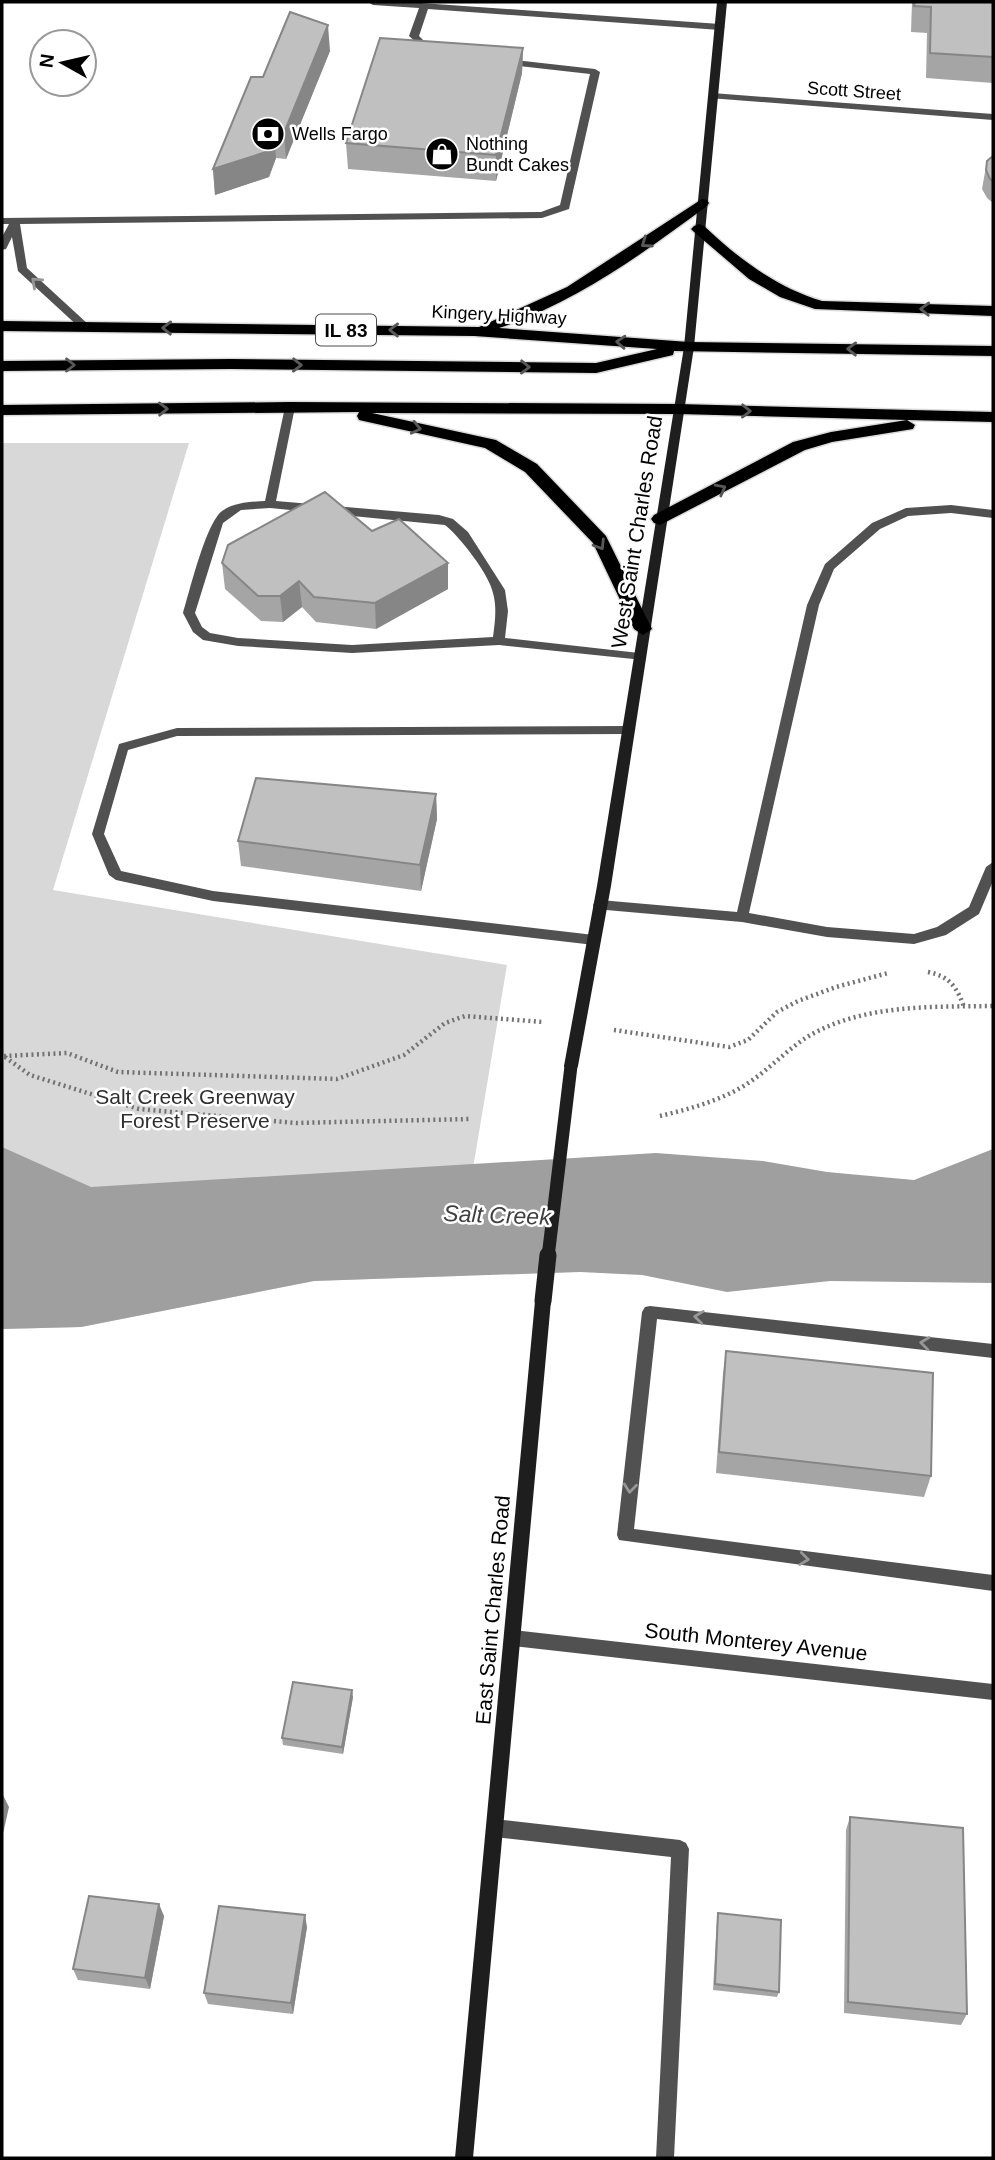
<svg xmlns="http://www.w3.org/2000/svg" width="995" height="2160" viewBox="0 0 995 2160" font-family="Arial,sans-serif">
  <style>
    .green { fill: #d8d8d8 }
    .water { fill: #9f9f9f }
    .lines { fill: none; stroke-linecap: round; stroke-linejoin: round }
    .highway-casing { stroke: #dbdbdb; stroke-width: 3 }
    .path { stroke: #737373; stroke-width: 4.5; stroke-dasharray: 2 3.5; stroke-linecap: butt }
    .lane { fill: #515151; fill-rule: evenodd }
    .street { fill: #515151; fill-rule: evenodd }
    .secondary { fill: #1e1e1e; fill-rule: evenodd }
    .highway { fill: #000; fill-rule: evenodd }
    .secondary-bridge-far1 { stroke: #1e1e1e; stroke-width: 13 }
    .secondary-bridge { stroke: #1e1e1e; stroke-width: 17 }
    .wall { fill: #a5a5a5 }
    .shaded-wall { fill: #868686 }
    .building { fill: #c0c0c0; stroke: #868686; stroke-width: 2 }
    .oneway { stroke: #595959 }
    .oneway2 { stroke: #979797 }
    .labels { text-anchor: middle; stroke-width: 5; stroke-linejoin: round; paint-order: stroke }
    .far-street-label { font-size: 18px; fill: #000; stroke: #fff }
    .far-poi-label { font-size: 18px; fill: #000; stroke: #fff; text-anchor: start }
    .shield { fill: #fff; stroke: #4c4c4c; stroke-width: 2 }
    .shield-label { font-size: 19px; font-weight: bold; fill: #000 }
    .street-label { font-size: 21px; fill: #000; stroke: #fff }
    .park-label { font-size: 21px; fill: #2f2f2f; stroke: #fff }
    .water-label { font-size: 23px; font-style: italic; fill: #404040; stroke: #fff }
  </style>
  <rect width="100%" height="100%" fill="#fff"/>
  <path class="green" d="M 2,443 L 189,443 L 53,890 L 507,965 L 455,1276 L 314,1281 L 81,1327 L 2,1329 Z"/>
  <path class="water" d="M 2,1147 L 91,1187 L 656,1153 L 763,1161 L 827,1172 L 914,1180 L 993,1149 L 993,1283 L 830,1281 L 727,1292 L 642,1275 L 580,1272 L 314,1281 L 81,1327 L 2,1329 Z"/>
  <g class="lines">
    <defs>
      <path id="highway" d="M 702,199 L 707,200 L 709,203 L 707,206 C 642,254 577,302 499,328 L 689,342 L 993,346 L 993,356 L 674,351 L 673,355 L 596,373 L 230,369 L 2,371 L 2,361 L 230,359 L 596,363 L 657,349 L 474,336 L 2,331 L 2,321 L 479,327 L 567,287 Z
        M 699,224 L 704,226 C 739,259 776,287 822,301 L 993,306 L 993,316 L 815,309 L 780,297 L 749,279 L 694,232 L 691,229 L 694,226 Z
        M 290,402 L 678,404 L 993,412 L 993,422 L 907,420 L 915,425 L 913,429 L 832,442 L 805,450 L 660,525 L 654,523 L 651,519 L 654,515 L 793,442 L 831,432 L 907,420 L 678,414 L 372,413 L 496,440 L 537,464 L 606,536 L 652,629 L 643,635 L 634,629 L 593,543 L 525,472 L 485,448 L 359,420 L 357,416 L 359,412 L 2,415 L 2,405 Z"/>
    </defs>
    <use href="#highway" class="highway-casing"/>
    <path class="path" d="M 928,972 C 949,976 957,987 964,1007
      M 614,1030 L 729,1047 L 748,1040 L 777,1012 L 798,1001 L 836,987 L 888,973
      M 4,1056 L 67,1053 L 118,1072 L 337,1079 L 404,1055 L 445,1023 L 465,1016 L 543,1022
      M 5,1057 L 30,1075 L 139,1109 L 296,1123 L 469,1119
      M 660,1116 C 693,1108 727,1099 754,1079 C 775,1064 792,1045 814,1033 C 869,1004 933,1007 993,1006"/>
    <path class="lane" d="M 368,2 L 407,2 L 720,24 L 725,27 L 720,30 L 428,9 L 419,36 L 435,52 L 430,55 L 409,36 L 419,8 L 373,5 Z
      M 505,59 L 595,69 L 600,72 L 569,209 L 542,218 L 20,224 L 27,268 L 89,325 L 90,327 L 85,330 L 81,329 L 18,271 L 12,237 L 6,249 L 2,250 L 2,237 L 9,224 L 2,224 L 2,218 L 541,212 L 560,205 L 590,74 L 502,64 L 500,62 Z
      M 290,404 L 295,407 L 276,501 L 439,515 L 453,519 L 468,532 L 505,590 L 508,611 L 505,638 L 639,653 L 643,654 L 645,657 L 643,660 L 499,645 L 352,653 L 238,646 L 203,640 L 193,632 L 183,613 C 190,590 206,523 222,511 C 235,502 250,502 265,501 L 285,407 ZM 270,508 L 445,525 C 460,537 489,574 493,593 C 497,607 495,622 493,637 L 352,645 L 238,638 L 210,633 L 202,627 L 195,613 L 223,523 L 241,510 Z
      M 951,505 L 993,510 L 993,518 L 951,513 L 908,516 L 880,529 L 834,569 L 819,605 L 749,913 L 827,927 L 914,934 L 937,927 L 969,907 L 986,867 L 993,862 L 993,881 L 979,914 L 946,935 L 914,944 L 827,937 L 742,922 L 595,909 L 593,905 L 595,901 L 600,900 L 737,912 L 807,605 L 825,564 L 872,523 L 906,508 Z
      M 628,726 L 634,730 L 628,734 L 177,736 L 128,750 L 104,834 L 121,871 L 213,891 L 594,935 L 601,940 L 594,945 L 213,901 L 116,880 L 109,875 L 92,834 L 119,744 L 177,728 Z
      M 650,1306 L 993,1344 L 993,1358 L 657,1319 L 634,1529 L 993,1575 L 993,1591 L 619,1540 L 617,1535 L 642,1312 L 645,1307 Z
      M 495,1819 L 680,1840 L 686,1843 L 689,1849 L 674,2158 L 656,2158 L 671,1857 L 495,1837 L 489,1834 L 486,1828 L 489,1822 Z"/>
    <path class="street" d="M 712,93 L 993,114 L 993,120 L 709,98 L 709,94 Z
      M 513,1630 L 993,1684 L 993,1700 L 513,1646 L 507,1644 L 505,1638 L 507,1632 Z"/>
    <path class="secondary" d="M 717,2 L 727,2 L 694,347 L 611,886 L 578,1066 L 576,1070 L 566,1070 L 564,1066 L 597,886 L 684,347 Z
      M 543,1295 L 548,1296 L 551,1301 L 473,2158 L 455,2158 L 535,1301 L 538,1296 Z"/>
    <use href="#highway" class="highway"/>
    <path class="secondary-bridge-far1" d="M 548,1257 L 571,1066"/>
    <path class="secondary-bridge" d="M 543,1301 L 548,1255"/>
  </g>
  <path class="wall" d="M 912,2 L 993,2 L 993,83 L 926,78 L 927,33 L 911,32 Z
    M 523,48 L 522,73 L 496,181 L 348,169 L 346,143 Z
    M 330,51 L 286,159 L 276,158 L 269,177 L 215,195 L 213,169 L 263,77 Z
    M 993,156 L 993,203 L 987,198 L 982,189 L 987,161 Z
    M 372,531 L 448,563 L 448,589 L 376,629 L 316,622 L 302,607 L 283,622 L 261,621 L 225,589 L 222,563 Z
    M 436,794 L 437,819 L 421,891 L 241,866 L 238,841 Z
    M 726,1351 L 931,1476 L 924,1497 L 716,1473 L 723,1373 Z
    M 353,1697 L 343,1754 L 283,1745 L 282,1738 Z
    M 850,1817 L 967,2014 L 961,2025 L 844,2013 L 846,1830 Z
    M 718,1913 L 779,1992 L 777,1997 L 713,1990 L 717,1919 Z
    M 164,1916 L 150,1989 L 78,1980 L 73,1969 Z
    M 307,1927 L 293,2014 L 208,2004 L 204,1993 Z"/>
  <path class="shaded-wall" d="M 328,25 L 330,51 L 286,159 L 284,133 Z
    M 523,48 L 522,73 L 496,181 L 496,155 Z
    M 274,132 L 276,158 L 269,177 L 215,195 L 213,169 Z
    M 448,563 L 448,589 L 376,629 L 375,603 Z
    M 299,581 L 302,607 L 283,622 L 280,596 Z
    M 436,794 L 437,819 L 421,891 L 420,865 Z
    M 352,1690 L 353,1697 L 343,1754 L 342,1747 Z
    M 3,1795 L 9,1807 L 2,1838 L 2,1800 Z
    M 159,1904 L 164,1916 L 150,1989 L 145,1978 Z
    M 305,1915 L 307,1927 L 293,2014 L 291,2003 Z"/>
  <path class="building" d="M 915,2 L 993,2 L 993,57 L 930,53 L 931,7 L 914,6 Z
    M 290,12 L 328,25 L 284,133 L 274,132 L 266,152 L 213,169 L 251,77 L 263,77 Z
    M 380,38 L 523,48 L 496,155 L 346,143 Z
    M 993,156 L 993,181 L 990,179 L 986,170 L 987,161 Z
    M 325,492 L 372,531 L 399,519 L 448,563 L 375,603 L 314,597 L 299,581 L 280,596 L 258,596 L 222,563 L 228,545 Z
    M 256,778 L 436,794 L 420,865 L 238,841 Z
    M 726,1351 L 933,1373 L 931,1476 L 719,1452 Z
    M 293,1682 L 352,1690 L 342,1747 L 282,1738 Z
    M 850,1817 L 963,1828 L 967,2014 L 848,2002 Z
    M 89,1896 L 159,1904 L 145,1978 L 73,1969 Z
    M 219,1906 L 305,1915 L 291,2003 L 204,1993 Z
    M 718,1913 L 781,1920 L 779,1992 L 715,1984 Z"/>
  <defs><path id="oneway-chevron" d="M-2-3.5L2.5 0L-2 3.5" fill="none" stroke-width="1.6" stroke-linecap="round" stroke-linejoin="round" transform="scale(1.75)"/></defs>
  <g class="oneway">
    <use href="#oneway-chevron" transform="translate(646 243) rotate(145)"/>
    <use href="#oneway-chevron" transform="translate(925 309) rotate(-178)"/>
    <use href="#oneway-chevron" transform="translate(167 328) rotate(-179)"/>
    <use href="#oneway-chevron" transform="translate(394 330) rotate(-179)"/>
    <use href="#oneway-chevron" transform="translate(621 342) rotate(-176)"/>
    <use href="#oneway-chevron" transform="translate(852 349) rotate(-179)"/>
    <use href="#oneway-chevron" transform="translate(70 365)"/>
    <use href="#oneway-chevron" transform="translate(297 365) rotate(1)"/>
    <use href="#oneway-chevron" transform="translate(525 367) rotate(1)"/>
    <use href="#oneway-chevron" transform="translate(163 409) rotate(-1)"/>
    <use href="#oneway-chevron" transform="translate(746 411) rotate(1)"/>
    <use href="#oneway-chevron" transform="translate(416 428) rotate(13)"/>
    <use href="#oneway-chevron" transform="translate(721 489) rotate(-28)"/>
    <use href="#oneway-chevron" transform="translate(600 545) rotate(58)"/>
  </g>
  <g class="oneway2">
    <use href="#oneway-chevron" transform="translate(36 282) rotate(-138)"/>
    <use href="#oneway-chevron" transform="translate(699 1317) rotate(-173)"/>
    <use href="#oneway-chevron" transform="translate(925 1343) rotate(-173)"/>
    <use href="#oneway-chevron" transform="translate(630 1488) rotate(96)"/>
    <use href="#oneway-chevron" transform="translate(804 1559) rotate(7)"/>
  </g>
  <defs>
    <symbol id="bank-disc" viewBox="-11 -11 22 22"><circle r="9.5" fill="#000" stroke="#fff"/><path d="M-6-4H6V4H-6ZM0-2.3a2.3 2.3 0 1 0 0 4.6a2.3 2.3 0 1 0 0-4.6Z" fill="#fff"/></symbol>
    <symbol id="shop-disc" viewBox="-11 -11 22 22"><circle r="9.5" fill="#000" stroke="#fff"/><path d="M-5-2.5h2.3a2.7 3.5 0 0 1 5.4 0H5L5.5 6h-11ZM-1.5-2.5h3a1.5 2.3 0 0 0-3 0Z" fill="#fff"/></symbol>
  </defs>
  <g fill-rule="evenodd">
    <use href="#bank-disc" x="249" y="115" width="38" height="38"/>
    <use href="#shop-disc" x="423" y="135" width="38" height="38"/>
  </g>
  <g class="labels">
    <g class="far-street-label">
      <text transform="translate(854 91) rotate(4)" y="6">Scott Street</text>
      <text transform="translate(499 315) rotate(3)" y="6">Kingery Highway</text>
    </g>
    <g class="far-poi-label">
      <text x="292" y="140">Wells Fargo</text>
      <text x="466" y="150">Nothing<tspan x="466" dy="21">Bundt Cakes</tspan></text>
    </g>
    <rect class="shield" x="316" y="314.5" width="60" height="31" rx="5"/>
    <g class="shield-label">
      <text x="346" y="337">IL 83</text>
    </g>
    <g class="street-label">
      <text transform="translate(637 532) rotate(-81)" y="7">West Saint Charles Road</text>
      <text transform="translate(493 1610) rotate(-85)" y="7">East Saint Charles Road</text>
      <text transform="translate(756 1642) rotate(6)" y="7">South Monterey Avenue</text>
    </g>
    <g class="park-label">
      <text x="195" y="1104">Salt Creek Greenway<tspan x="195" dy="24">Forest Preserve</tspan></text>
    </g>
    <g class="water-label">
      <text transform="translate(497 1215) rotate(2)" y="8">Salt Creek</text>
    </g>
  </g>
  <rect width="995" height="2160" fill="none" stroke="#000000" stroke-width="7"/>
  <g transform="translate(63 63) rotate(278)"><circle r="33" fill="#ffffff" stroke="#999999" stroke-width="2"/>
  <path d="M0-5L12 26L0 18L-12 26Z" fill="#000000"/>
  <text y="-10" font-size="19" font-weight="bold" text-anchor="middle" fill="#000000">N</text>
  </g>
</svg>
